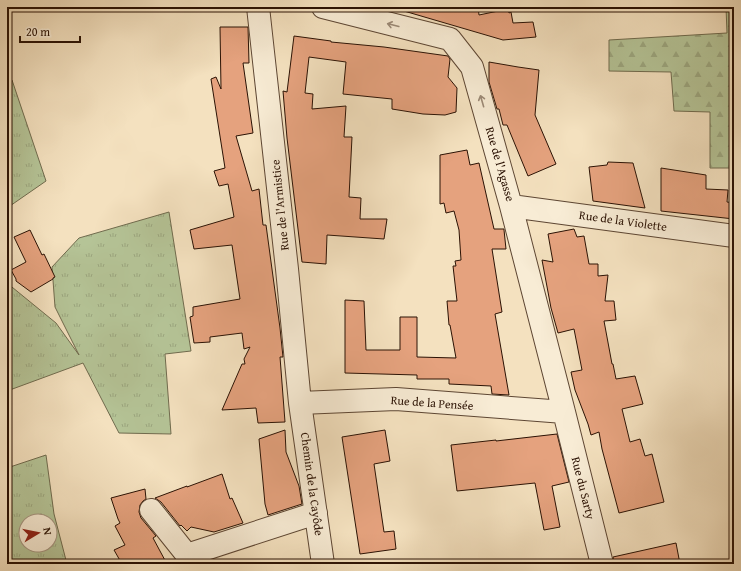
<svg xmlns="http://www.w3.org/2000/svg" width="741" height="571" viewBox="0 0 741 571" font-family="'Gentium Book Plus',serif">
  <style>
    .grass { fill: url(#grass-tufts); stroke: #706b4e; fill-rule: evenodd }
    .forest { fill: url(#forest-firs); stroke: #706b4e }
    .building { fill: #e5a27e; stroke: #2b1204 }
    .lines { fill: none; stroke-linecap: round; stroke-linejoin: round }
    .minor-casing { stroke: #5d4633; stroke-width: 24 }
    .minor { stroke: #f8ecd5; stroke-width: 22 }
    .oneway { stroke: #9c8a77 }
    .labels { text-anchor: middle; stroke-width: 3.5; stroke-linejoin: round; paint-order: stroke }
    .street-label { font-size: 12px; fill: #2b1204; stroke: #f8ecd5 }
  </style>
  <defs>
    <pattern id="grass-tufts" width="24" height="20" patternUnits="userSpaceOnUse"><rect width="24" height="20" fill="#b5c497"/><path d="M3 7l-1-3M5 7V3M7 7l1-3M15 17l-1-3M17 17v-4M19 17l1-3" fill="none" stroke="#9ca780"/></pattern>
    <pattern id="forest-firs" width="22" height="20" patternUnits="userSpaceOnUse"><rect width="22" height="20" fill="#b5c497"/><path d="M5 1l3.5 6h-7zM16 11l3.5 6h-7z" fill="#9ca780"/></pattern>
  </defs>
  <rect width="100%" height="100%" fill="#f4e1bf"/>
  <filter id="stains"><feTurbulence type="fractalNoise" baseFrequency=".005" numOctaves="4"/><feColorMatrix values="0 0 0 0 .2 0 0 0 0 .09 0 0 0 0 .02 0 0 0 .5 -.17"/></filter>
  <radialGradient id="worn" r=".72"><stop offset=".6" stop-color="#630" stop-opacity="0"/><stop offset="1" stop-color="#630" stop-opacity=".3"/></radialGradient>
  <path class="grass" d="M 12,80 L 46,181 L 7,208 L 7,82 Z
    M 169,212 L 191,351 L 165,354 L 171,434 L 119,433 L 83,363 L 7,391 L 7,283 L 56,323 L 79,355 L 55,307 L 52,267 L 79,238 Z
    M 46,455 L 54,514 L 67,564 L 7,564 L 7,514 L 8,514 L 10,467 ZM 26,521 L 50,521 L 50,545 L 26,545 Z"/>
  <path class="forest" d="M 726,7 L 734,7 L 734,168 L 710,168 L 710,112 L 674,111 L 671,72 L 609,71 L 609,40 L 727,33 Z"/>
  <path class="building" d="M 404,7 L 478,7 L 479,15 L 508,9 L 509,13 L 511,12 L 513,23 L 533,22 L 536,37 L 503,40 L 404,11 Z
    M 220,27 L 248,27 L 249,63 L 243,63 L 253,133 L 236,136 L 252,191 L 259,189 L 263,225 L 266,225 L 280,328 L 283,357 L 280,357 L 285,422 L 258,423 L 256,408 L 222,410 L 242,364 L 245,364 L 244,359 L 250,347 L 244,349 L 242,333 L 210,337 L 210,342 L 194,343 L 190,317 L 193,316 L 193,307 L 240,299 L 232,245 L 194,249 L 190,230 L 234,217 L 228,184 L 219,186 L 214,171 L 225,168 L 211,79 L 216,77 L 221,89 Z
    M 294,36 L 331,41 L 331,42 L 384,47 L 448,56 L 450,59 L 448,77 L 457,88 L 456,112 L 445,115 L 423,114 L 392,109 L 392,99 L 343,94 L 346,62 L 309,57 L 305,93 L 313,94 L 312,109 L 346,106 L 344,137 L 352,137 L 349,197 L 361,198 L 360,219 L 387,219 L 384,239 L 327,235 L 326,264 L 302,262 L 287,138 L 283,91 L 287,92 Z
    M 489,62 L 518,67 L 539,70 L 535,115 L 556,164 L 528,176 L 507,125 L 503,125 L 499,109 L 497,109 L 489,82 Z
    M 467,150 L 470,165 L 479,163 L 494,229 L 504,229 L 504,230 L 506,249 L 492,249 L 502,312 L 495,314 L 509,395 L 492,394 L 491,386 L 449,384 L 449,379 L 417,379 L 417,375 L 345,373 L 345,300 L 364,301 L 366,350 L 400,350 L 400,317 L 417,317 L 417,357 L 456,358 L 450,325 L 449,325 L 447,301 L 457,301 L 453,266 L 456,266 L 455,261 L 461,260 L 459,230 L 454,211 L 446,213 L 444,203 L 440,204 L 440,155 Z
    M 608,162 L 633,163 L 645,208 L 593,201 L 589,167 L 607,165 Z
    M 661,168 L 706,175 L 706,189 L 728,190 L 727,202 L 734,203 L 734,219 L 661,211 Z
    M 574,229 L 577,237 L 584,236 L 589,264 L 598,264 L 598,276 L 608,275 L 605,301 L 614,301 L 616,320 L 604,321 L 612,364 L 613,364 L 616,379 L 635,376 L 643,404 L 622,409 L 630,442 L 640,439 L 645,456 L 652,454 L 664,502 L 619,513 L 602,449 L 599,432 L 591,435 L 588,424 L 575,390 L 571,372 L 582,370 L 574,329 L 558,333 L 551,308 L 542,260 L 553,262 L 548,234 Z
    M 30,230 L 42,255 L 44,254 L 55,277 L 53,278 L 53,279 L 31,292 L 16,281 L 16,279 L 11,270 L 26,262 L 14,237 Z
    M 285,430 L 286,452 L 299,486 L 302,504 L 268,515 L 265,504 L 259,439 Z
    M 385,430 L 390,461 L 374,464 L 384,532 L 394,531 L 396,549 L 360,554 L 342,437 Z
    M 557,434 L 569,482 L 552,486 L 560,527 L 544,530 L 535,483 L 457,491 L 451,445 L 496,440 L 496,441 Z
    M 222,474 L 230,499 L 232,498 L 243,523 L 214,532 L 191,527 L 187,531 L 181,525 L 180,526 L 161,502 L 155,498 L 187,486 L 187,487 Z
    M 145,489 L 146,499 L 143,501 L 140,505 L 139,512 L 141,518 L 156,536 L 153,538 L 167,564 L 122,564 L 114,550 L 125,545 L 115,526 L 120,523 L 118,519 L 111,498 Z
    M 676,543 L 680,564 L 614,564 L 613,557 Z"/>
  <g class="lines">
    <defs>
      <path id="minor" d="M 258,7 L 287,269 L 300,403 L 323,564
        M 323,7 L 450,39 L 472,67 L 511,206 L 564,412 L 602,564
        M 511,206 L 734,236
        M 300,403 L 396,399 L 564,412
        M 151,510 L 187,555
        M 187,564 L 187,555 L 316,513"/>
    </defs>
    <use href="#minor" class="minor-casing"/>
    <use href="#minor" class="minor"/>
  </g>
  <defs><path id="oneway-shaft" d="M-6 0H5M1.5-3L5.5 0L1.5 3" fill="none" stroke-width="1.6" stroke-linecap="round" stroke-linejoin="round"/></defs>
  <g class="oneway">
    <use href="#oneway-shaft" transform="translate(393 25) rotate(-166)"/>
    <use href="#oneway-shaft" transform="translate(482 101) rotate(-106)"/>
  </g>
  <g class="labels">
    <g class="street-label">
      <text transform="translate(500 164) rotate(74)" y="4">Rue de l'Agasse</text>
      <text transform="translate(280 205) rotate(-96)" y="4">Rue de l'Armistice</text>
      <text transform="translate(623 221) rotate(8)" y="4">Rue de la Violette</text>
      <text transform="translate(432 403) rotate(4)" y="4">Rue de la Pensée</text>
      <text transform="translate(312 484) rotate(82)" y="4">Chemin de la Cayôde</text>
      <text transform="translate(583 488) rotate(76)" y="4">Rue du Sarty</text>
    </g>
  </g>
  <rect width="741" height="571" fill="none" stroke="#f4e1bf" stroke-width="24"/>
  <rect x="8" y="8" width="725" height="555" fill="none" stroke="#2b1204" stroke-width="2"/>
  <rect x="12" y="12" width="717" height="547" fill="none" stroke="#2b1204"/>
  <g transform="translate(38 533) rotate(80)"><circle r="19" fill="#f8ecd5" stroke="#a69581"/>
  <path d="M0-3L7 15L0 10L-7 15Z" fill="#8f2418"/>
  <text y="-6" font-size="11" font-weight="bold" text-anchor="middle" fill="#2b1204">N</text>
  </g>
  <path d="M20 36v6h60v-6" fill="none" stroke="#2b1204" stroke-width="2"/>
  <text x="26" y="36" font-size="12" fill="#2b1204" stroke="#f8ecd5" stroke-width="3" paint-order="stroke">20 m</text>
  <rect width="100%" height="100%" filter="url(#stains)"/>
  <rect width="100%" height="100%" fill="url(#worn)"/>
</svg>
